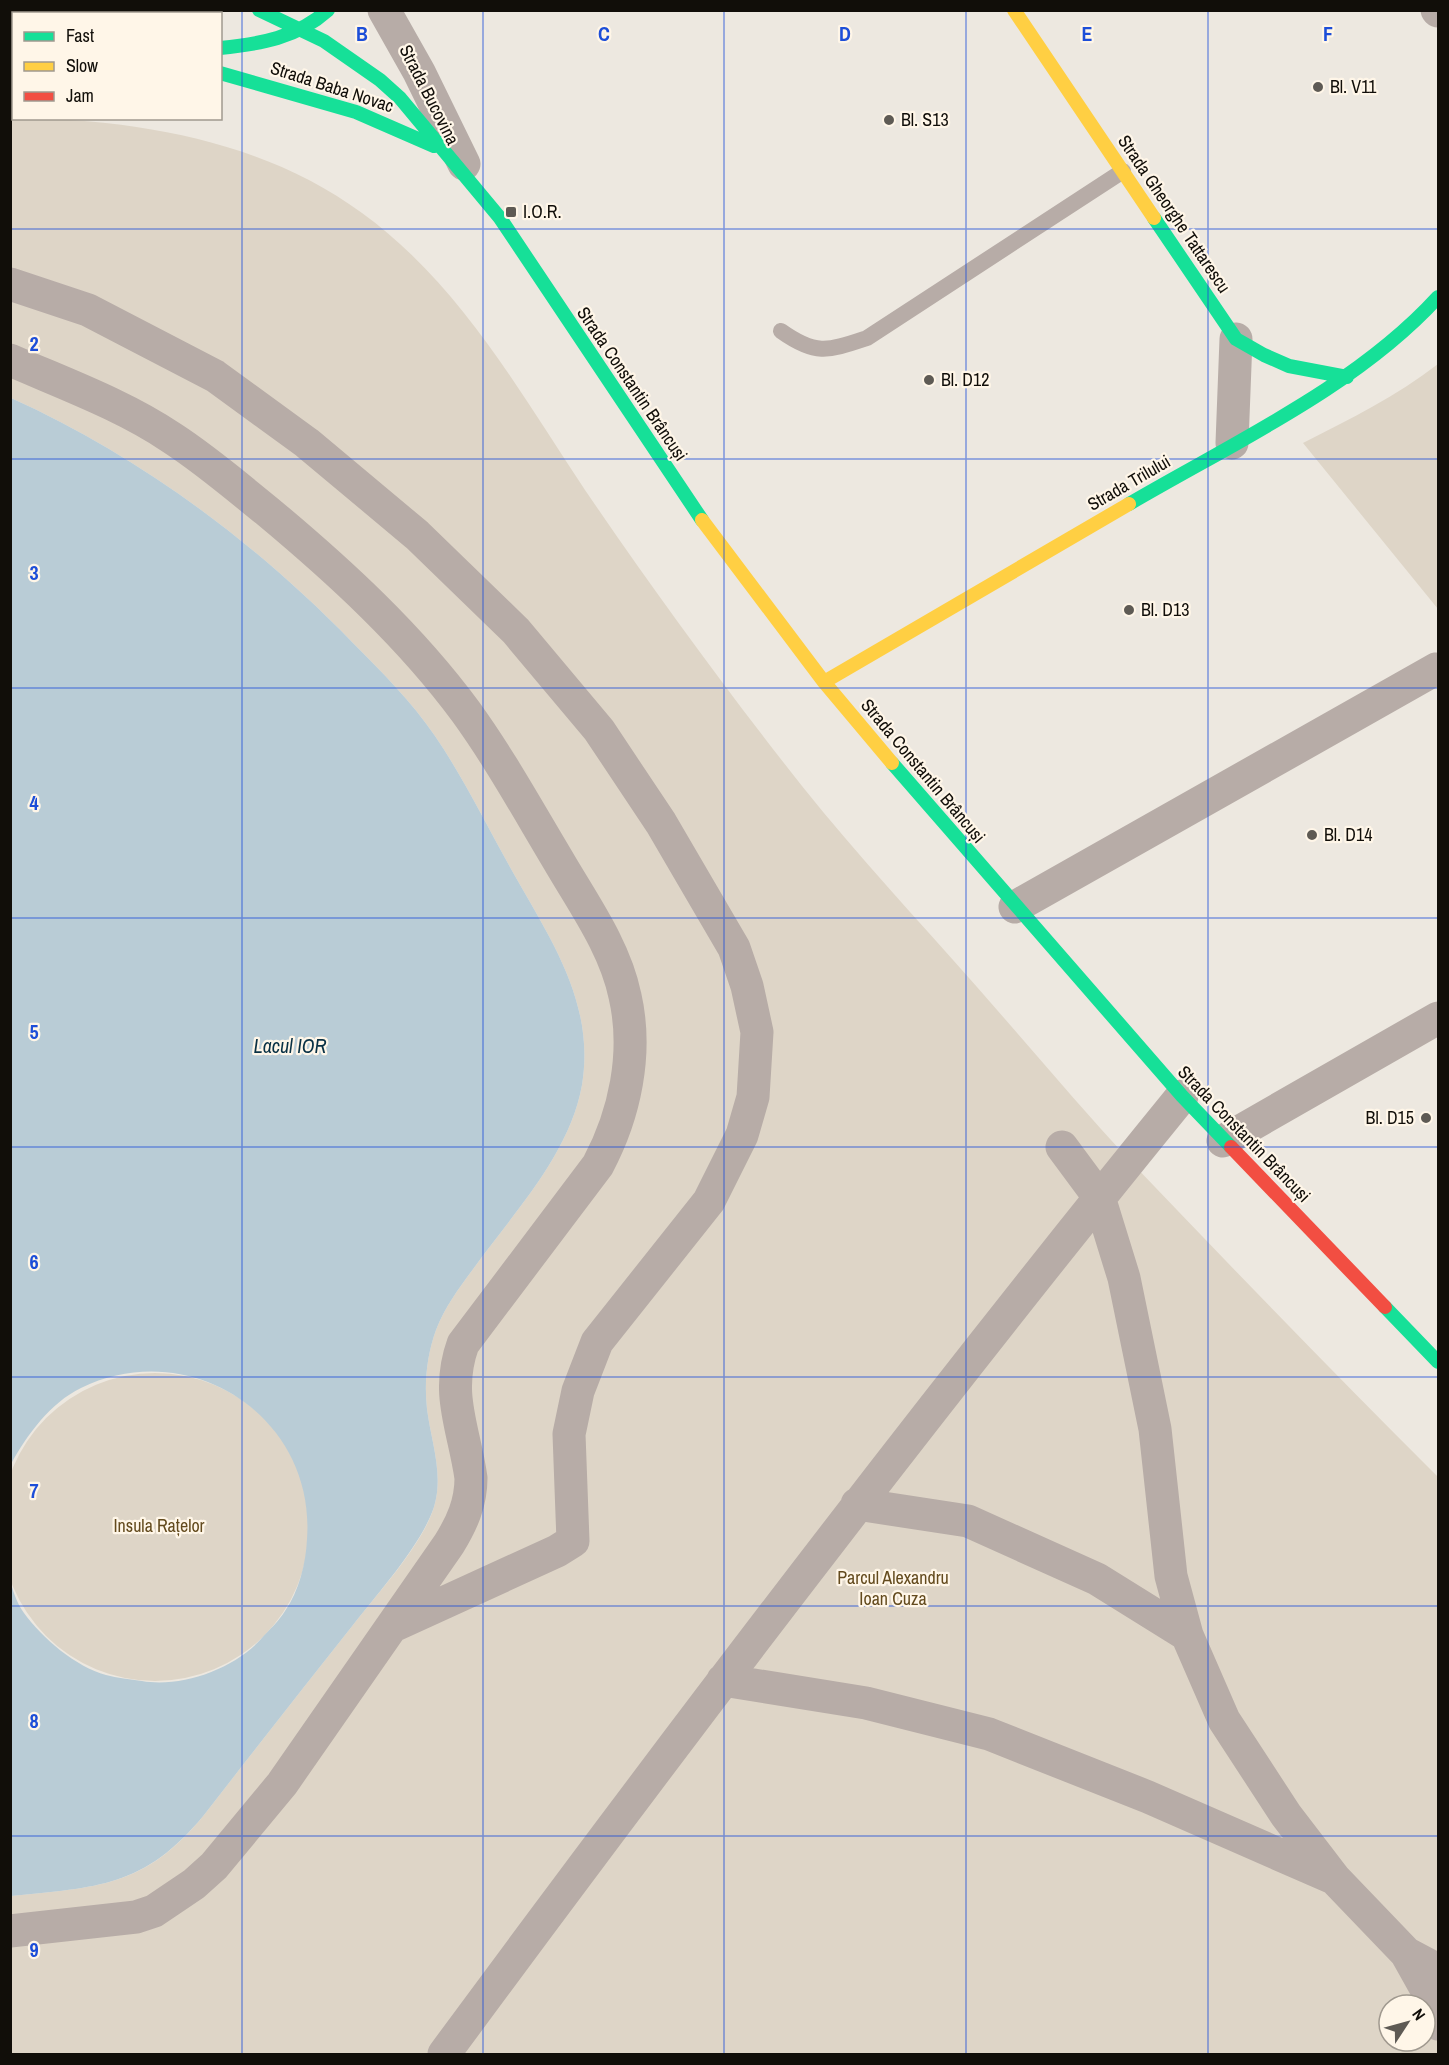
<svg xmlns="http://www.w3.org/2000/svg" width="1449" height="2065" viewBox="0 0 1449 2065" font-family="'Archivo Narrow',sans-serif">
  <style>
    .green { fill: #ded5c7; fill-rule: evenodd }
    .water { fill: #b9ccd6 }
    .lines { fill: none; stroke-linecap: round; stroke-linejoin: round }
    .lane { stroke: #b7aca7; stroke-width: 16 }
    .street { stroke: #b7aca7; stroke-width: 33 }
    .fast { stroke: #16e098; stroke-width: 14 }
    .slow { stroke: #ffcf43; stroke-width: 14 }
    .jam { stroke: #f24e42; stroke-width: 14 }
    .grid { fill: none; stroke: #1d4ed8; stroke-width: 1.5; stroke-opacity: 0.55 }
    .poi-dot { fill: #5e5a54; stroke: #fff6e8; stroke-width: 2 }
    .labels { text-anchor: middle; stroke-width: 4.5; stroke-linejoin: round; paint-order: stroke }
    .street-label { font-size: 18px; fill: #110e09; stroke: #fff6e8 }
    .poi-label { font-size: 18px; fill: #110e09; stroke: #fff6e8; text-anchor: start }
    .park-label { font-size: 18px; fill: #634a1d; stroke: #fff6e8 }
    .water-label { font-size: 20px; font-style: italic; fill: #093145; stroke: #fff6e8 }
    .grid-label { font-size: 20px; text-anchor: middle; font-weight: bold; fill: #1d4ed8; stroke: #fff6e8; stroke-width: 4.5; stroke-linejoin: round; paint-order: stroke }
  </style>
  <rect width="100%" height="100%" fill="#ede8e0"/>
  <path class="green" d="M 11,108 L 13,109 L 14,118 C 134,119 263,140 362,213 C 460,284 519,391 585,490 C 654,591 726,690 802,786 C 857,855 918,920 977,987 C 1028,1045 1079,1106 1132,1163 C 1233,1269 1335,1374 1438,1477 L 1438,2054 L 11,2054 L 11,1896 C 97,1887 145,1888 204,1815 C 253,1752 303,1688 353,1625 C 378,1593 423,1544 434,1507 C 444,1474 431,1441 427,1409 C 424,1382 427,1355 436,1330 C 446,1304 463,1283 479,1261 C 518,1208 570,1152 582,1085 C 595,1005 553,943 515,876 C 489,830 465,780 435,736 C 412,702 381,671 352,642 C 255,542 138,455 11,398 ZM 1389,2005 L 1425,2005 L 1425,2041 L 1389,2041 Z
    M 1438,364 L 1438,609 L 1303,443 C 1350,419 1397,396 1438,364 Z
    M1 1527a154 154 0 1 1 308 0a154 154 0 1 1-308 0Z"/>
  <path class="water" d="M 11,398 C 138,455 255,542 352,642 C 381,671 412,702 435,736 C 465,780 489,830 515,876 C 553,943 595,1005 582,1085 C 570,1152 518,1208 479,1261 C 463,1283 446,1304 436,1330 C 427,1355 424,1382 427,1409 C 431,1441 444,1474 434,1507 C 422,1544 378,1593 353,1625 C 303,1688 253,1752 204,1815 C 144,1888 97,1887 11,1896 L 11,1584 C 14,1594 18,1605 24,1613 C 42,1638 76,1667 106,1675 C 117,1678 130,1679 142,1681 C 181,1688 234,1669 261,1639 C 269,1630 279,1621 285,1611 C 299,1591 306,1563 307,1539 C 316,1417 190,1335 81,1388 C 50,1403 27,1435 11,1464 Z"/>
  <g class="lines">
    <path class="lane" d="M 781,331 C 816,356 828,351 867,338 L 1123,171"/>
    <path class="street" d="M 384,10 L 419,72 L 464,164
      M 1437,10 L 1438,11
      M 10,284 L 88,310 L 215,376 L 307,443 L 417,535 L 516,631 L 599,730 L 661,823 L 734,948 L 747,986 L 757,1032 L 753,1097 L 742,1135 L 709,1201 L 597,1342 L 578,1391 L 569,1434 L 573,1541 L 557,1551 L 393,1626
      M 10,360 C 65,384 123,405 172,438 C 206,460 236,486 267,511 C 339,571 410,636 466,712 C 500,759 528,810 558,860 C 583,903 615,947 625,996 C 638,1053 625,1114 598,1165 L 463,1344 C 445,1394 464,1428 471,1478 C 471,1503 462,1523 449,1544 L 282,1784 L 214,1866 L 194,1884 L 154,1911 L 136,1917 L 10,1931
      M 1232,443 L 1236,339
      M 1015,907 L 1436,669
      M 1223,1141 L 1438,1018
      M 1062,1147 L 1099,1197 L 1124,1278 L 1155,1429 L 1171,1576 L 1187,1635 L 1224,1720 L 1286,1815 L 1335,1879 L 1406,1953 L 1438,1970
      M 857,1504 L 968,1521 L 1097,1579 L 1187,1635
      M 723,1680 L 866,1703 L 989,1734 L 1148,1797 L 1333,1878
      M 1406,1953 L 1434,2003 L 1438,2024
      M 444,2054 C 683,1730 927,1409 1182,1096"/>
    <path class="fast" d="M 259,10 L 324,41 L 380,80 L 400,98 L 500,218 L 702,520
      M 10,27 L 14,28
      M 220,48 C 260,44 297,38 328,10
      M 220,73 L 356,112 L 434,146
      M 1154,218 L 1236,339 L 1264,355 L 1289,366 L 1347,377
      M 1129,504 C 1233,443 1357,386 1438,297
      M 892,763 L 1182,1096 L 1231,1147
      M 1385,1307 L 1438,1362"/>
    <path class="slow" d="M 1014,10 L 1154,218
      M 702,520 L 824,682 L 892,763
      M 824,682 L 1129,504"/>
    <path class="jam" d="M 1231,1147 L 1385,1307"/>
  </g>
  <path class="grid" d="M 242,10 L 242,2054M 483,10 L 483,2054M 724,10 L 724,2054M 966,10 L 966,2054M 1208,10 L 1208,2054M 10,229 L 1438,229M 10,459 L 1438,459M 10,688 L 1438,688M 10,918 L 1438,918M 10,1147 L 1438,1147M 10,1377 L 1438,1377M 10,1606 L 1438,1606M 10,1836 L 1438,1836"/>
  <g class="poi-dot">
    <circle cx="1318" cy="87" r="6"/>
    <circle cx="889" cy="120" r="6"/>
    <rect x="505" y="206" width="12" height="12" rx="3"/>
    <circle cx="929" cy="380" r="6"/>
    <circle cx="1129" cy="610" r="6"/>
    <circle cx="1312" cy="835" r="6"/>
    <circle cx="1426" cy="1118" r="6"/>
  </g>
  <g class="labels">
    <g class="street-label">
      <text transform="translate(332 87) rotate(18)" y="6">Strada Baba Novac</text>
      <text transform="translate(429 95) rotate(63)" y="6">Strada Bucovina</text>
      <text transform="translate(1174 214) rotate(56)" y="6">Strada Gheorghe Tattarescu</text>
      <text transform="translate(632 384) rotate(56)" y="6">Strada Constantin Brâncuși</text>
      <text transform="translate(1129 483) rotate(-30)" y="6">Strada Trilului</text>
      <text transform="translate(923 771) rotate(50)" y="6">Strada Constantin Brâncuși</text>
      <text transform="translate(1244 1134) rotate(46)" y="6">Strada Constantin Brâncuși</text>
    </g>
    <g class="poi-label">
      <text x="1330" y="93">Bl. V11</text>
      <text x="901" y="126">Bl. S13</text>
      <text x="523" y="218">I.O.R.</text>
      <text x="941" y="386">Bl. D12</text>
      <text x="1141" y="616">Bl. D13</text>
      <text x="1324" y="841">Bl. D14</text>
      <text x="1414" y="1124" text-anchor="end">Bl. D15</text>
    </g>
    <g class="park-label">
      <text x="159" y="1532">Insula Rațelor</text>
      <text x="893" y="1584">Parcul Alexandru<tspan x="893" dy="21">Ioan Cuza</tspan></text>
    </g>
    <g class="water-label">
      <text x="290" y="1053">Lacul IOR</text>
    </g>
  </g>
  <g class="grid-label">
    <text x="362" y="41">B</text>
    <text x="604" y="41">C</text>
    <text x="845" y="41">D</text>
    <text x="1087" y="41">E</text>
    <text x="1328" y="41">F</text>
    <text x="34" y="351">2</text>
    <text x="34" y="580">3</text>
    <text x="34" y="810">4</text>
    <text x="34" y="1039">5</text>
    <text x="34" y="1269">6</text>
    <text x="34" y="1498">7</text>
    <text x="34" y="1728">8</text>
    <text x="34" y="1957">9</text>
  </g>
  <rect width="1449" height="2065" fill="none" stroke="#110e09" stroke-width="24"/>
  <rect x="12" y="12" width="210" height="108" fill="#fff6e8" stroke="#a0998f" stroke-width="1.5"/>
  <rect x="24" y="32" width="30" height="9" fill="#16e098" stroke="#a0998f" stroke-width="1.5"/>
  <text x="66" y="42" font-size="18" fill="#110e09">Fast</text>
  <rect x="24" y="62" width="30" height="9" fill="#ffcf43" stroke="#a0998f" stroke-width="1.5"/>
  <text x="66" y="72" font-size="18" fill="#110e09">Slow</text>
  <rect x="24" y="92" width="30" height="9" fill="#f24e42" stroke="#a0998f" stroke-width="1.5"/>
  <text x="66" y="102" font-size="18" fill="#110e09">Jam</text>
  <g transform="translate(1407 2023) rotate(54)"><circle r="28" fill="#fff6e8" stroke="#a0998f" stroke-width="1.5"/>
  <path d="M0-4.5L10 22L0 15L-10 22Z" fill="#5e5a54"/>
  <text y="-9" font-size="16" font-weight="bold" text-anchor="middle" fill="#110e09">N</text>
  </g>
</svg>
